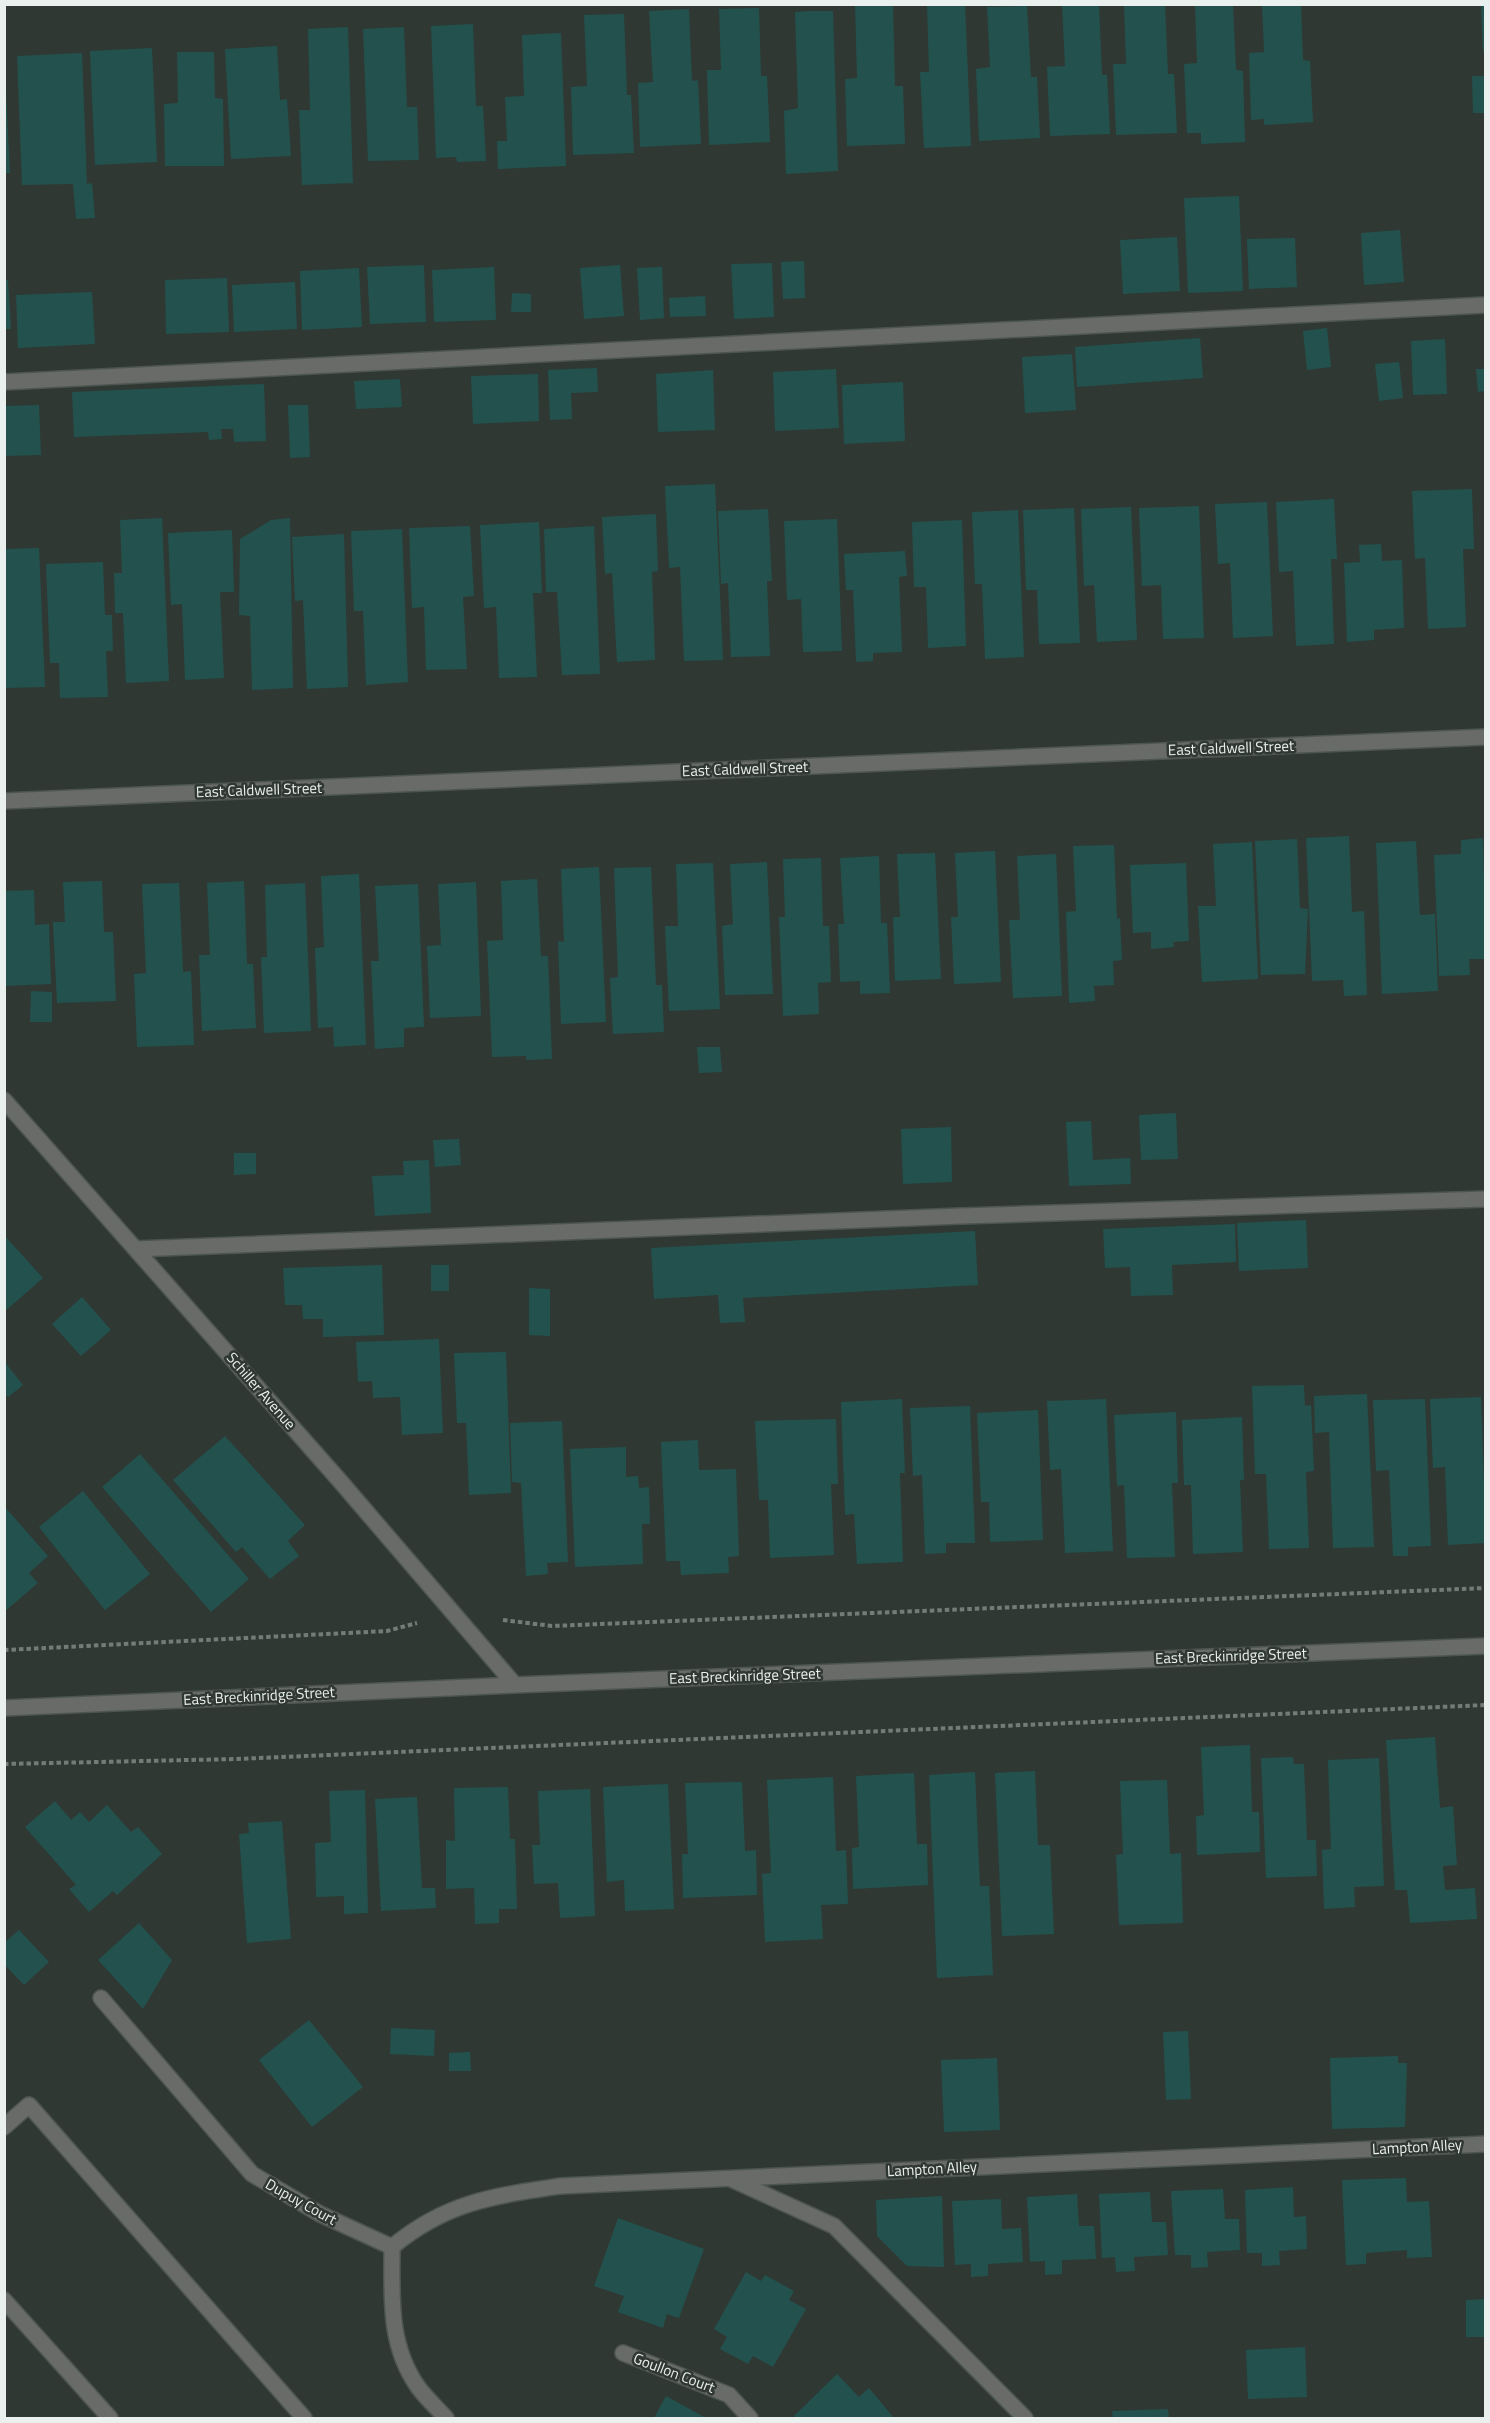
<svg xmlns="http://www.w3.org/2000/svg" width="1490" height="2423" viewBox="0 0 1490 2423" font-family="'Titillium Web',sans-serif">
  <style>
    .building { fill: #23524e }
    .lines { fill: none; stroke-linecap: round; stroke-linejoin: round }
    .minor-casing { stroke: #4d5551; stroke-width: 18 }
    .path { stroke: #747c78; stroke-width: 4; stroke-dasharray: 4.5 3; stroke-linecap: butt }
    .minor { stroke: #686b67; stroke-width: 15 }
    .labels { text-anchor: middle; stroke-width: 5; stroke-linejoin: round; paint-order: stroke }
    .street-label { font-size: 15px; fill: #eaf0ed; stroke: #2f3833 }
  </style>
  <rect width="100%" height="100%" fill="#2f3833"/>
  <path class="building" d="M 855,4 L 893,4 L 895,86 L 903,86 L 905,144 L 847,146 L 845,79 L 857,78 Z
    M 927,4 L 965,4 L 971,146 L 924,148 L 920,72 L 929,72 Z
    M 1062,4 L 1099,4 L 1102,75 L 1107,75 L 1110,134 L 1050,136 L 1047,67 L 1065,66 Z
    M 1124,4 L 1165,4 L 1168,74 L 1174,74 L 1177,133 L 1116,135 L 1113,64 L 1126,64 Z
    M 1195,4 L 1233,4 L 1236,70 L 1243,71 L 1245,142 L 1201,144 L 1201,133 L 1187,133 L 1184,64 L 1197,63 Z
    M 1262,4 L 1301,4 L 1303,60 L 1310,61 L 1313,122 L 1264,125 L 1264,119 L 1251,120 L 1249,53 L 1264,52 Z
    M 1481,5 L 1486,5 L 1486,52 L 1483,52 Z
    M 1027,6 L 1031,77 L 1037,77 L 1040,138 L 979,141 L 976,69 L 990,67 L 987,7 Z
    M 759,8 L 761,76 L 767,76 L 770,142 L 709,145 L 707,70 L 721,70 L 719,9 Z
    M 689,9 L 692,81 L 698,80 L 701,144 L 640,147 L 638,83 L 653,82 L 649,11 Z
    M 810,11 L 833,11 L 838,171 L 786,174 L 784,111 L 798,108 L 795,12 Z
    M 624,14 L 627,95 L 631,95 L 634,153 L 573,155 L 571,87 L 587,86 L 584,15 Z
    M 473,24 L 476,106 L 483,106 L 486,161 L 457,162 L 456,157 L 436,158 L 431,26 Z
    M 348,27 L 353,183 L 302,185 L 299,110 L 310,110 L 308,29 Z
    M 404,27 L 407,107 L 417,107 L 419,160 L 368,161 L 363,29 Z
    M 561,33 L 566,166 L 498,169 L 497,141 L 507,141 L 505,97 L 524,96 L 522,35 Z
    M 277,46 L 280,100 L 287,99 L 291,156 L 231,159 L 225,49 Z
    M 152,48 L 157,162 L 95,165 L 90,51 Z
    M 177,52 L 214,52 L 215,98 L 223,99 L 224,166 L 165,166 L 164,104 L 178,103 Z
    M 82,53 L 87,184 L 92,183 L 95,218 L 76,219 L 73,184 L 22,185 L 17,56 Z
    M 1472,76 L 1486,76 L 1486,113 L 1473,113 Z
    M 5,92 L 6,92 L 10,173 L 5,173 Z
    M 1239,196 L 1243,291 L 1188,293 L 1184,198 Z
    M 1400,230 L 1404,282 L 1364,285 L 1361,233 Z
    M 1177,237 L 1180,291 L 1123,294 L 1120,240 Z
    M 1295,238 L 1297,287 L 1249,289 L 1247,239 Z
    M 804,261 L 805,298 L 783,299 L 781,262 Z
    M 772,263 L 774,317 L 734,319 L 731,264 Z
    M 424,265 L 426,322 L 370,324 L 367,267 Z
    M 620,265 L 624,316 L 584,319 L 580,268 Z
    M 494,267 L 496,320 L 434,322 L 432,270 Z
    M 662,267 L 664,318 L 640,320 L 637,268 Z
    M 359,268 L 362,327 L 302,330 L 300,271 Z
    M 227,278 L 229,332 L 166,334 L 165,280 Z
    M 4,280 L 8,280 L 11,329 L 4,329 Z
    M 295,282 L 297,329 L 234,332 L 232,285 Z
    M 92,292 L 95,344 L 18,348 L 16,295 Z
    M 512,293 L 531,294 L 531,312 L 511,312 Z
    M 705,296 L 706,316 L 670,317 L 669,298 Z
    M 1327,328 L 1331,367 L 1307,370 L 1303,331 Z
    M 1200,338 L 1203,378 L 1077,387 L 1075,347 Z
    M 1445,339 L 1447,394 L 1413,395 L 1411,341 Z
    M 1072,354 L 1076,410 L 1025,413 L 1022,357 Z
    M 1399,362 L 1403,398 L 1379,401 L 1375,364 Z
    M 597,368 L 598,392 L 571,393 L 572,419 L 550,420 L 548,370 Z
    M 836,369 L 839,428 L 775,431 L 773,372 Z
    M 1476,369 L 1486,369 L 1486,391 L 1478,392 Z
    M 713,370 L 715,430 L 658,432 L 656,374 Z
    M 538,374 L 539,421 L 473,424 L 471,376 Z
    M 400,379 L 402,407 L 356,409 L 354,381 Z
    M 903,382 L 905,441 L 844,444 L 842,385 Z
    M 264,384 L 266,441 L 234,442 L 233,429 L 221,429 L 222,439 L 209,440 L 208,432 L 74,437 L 72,392 Z
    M 39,405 L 41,455 L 4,456 L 4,406 Z
    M 288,405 L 308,405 L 310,457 L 290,458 Z
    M 715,484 L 723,660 L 684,661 L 680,567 L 669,568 L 665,486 Z
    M 1472,489 L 1474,549 L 1463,549 L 1466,627 L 1428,629 L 1425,558 L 1415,559 L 1412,491 Z
    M 1334,499 L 1337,559 L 1331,559 L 1334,644 L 1296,646 L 1293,571 L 1279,572 L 1276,502 Z
    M 1267,502 L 1273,636 L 1233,638 L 1230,563 L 1218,564 L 1215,504 Z
    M 1199,506 L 1204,638 L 1163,639 L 1161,585 L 1142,586 L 1139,508 Z
    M 1131,507 L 1137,640 L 1097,642 L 1094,585 L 1084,586 L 1081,509 Z
    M 1074,508 L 1080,643 L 1039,644 L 1037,590 L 1026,590 L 1023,510 Z
    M 768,509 L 772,581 L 767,581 L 770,656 L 731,657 L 728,583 L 721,584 L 718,511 Z
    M 1018,510 L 1024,657 L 985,659 L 982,584 L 975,584 L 972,512 Z
    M 656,514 L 658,571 L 652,572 L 655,660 L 617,662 L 612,573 L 605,574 L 602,517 Z
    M 162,518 L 169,681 L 126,683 L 123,613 L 115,613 L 114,573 L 122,573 L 120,520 Z
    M 290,518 L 293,688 L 252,690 L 250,616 L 239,615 L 240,539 L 271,520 Z
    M 837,519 L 842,651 L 803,652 L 801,599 L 787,600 L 784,521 Z
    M 962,520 L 966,646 L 928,648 L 926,587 L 914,587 L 912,522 Z
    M 539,522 L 542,593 L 533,593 L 537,677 L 499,678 L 496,607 L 484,608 L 480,525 Z
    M 470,526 L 474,596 L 463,597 L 467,669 L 426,670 L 424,607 L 412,608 L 409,528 Z
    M 594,526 L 600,674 L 562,675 L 557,592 L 546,592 L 544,529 Z
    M 402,529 L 408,682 L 366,685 L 363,611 L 354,611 L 351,531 Z
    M 232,530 L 234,592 L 220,592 L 224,678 L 185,680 L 182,604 L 171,605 L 168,533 Z
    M 344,534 L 348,687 L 307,689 L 303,600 L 295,601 L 292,537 Z
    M 1381,544 L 1382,561 L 1402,560 L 1404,628 L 1374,630 L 1374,640 L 1347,642 L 1344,563 L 1360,562 L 1359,545 Z
    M 39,548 L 45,687 L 4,688 L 4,549 Z
    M 905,551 L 907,576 L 899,577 L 902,652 L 873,653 L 873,661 L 856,662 L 853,590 L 846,590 L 844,554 Z
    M 103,562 L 105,615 L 112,615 L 113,651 L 106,651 L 108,697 L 60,698 L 59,663 L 50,663 L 46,564 Z
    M 1349,836 L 1352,912 L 1364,911 L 1367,995 L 1344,996 L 1343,980 L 1312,981 L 1306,838 Z
    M 1483,838 L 1486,959 L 1469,959 L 1470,975 L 1439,976 L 1434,855 L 1461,854 L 1461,840 Z
    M 1297,839 L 1300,908 L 1308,909 L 1305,974 L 1261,975 L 1255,841 Z
    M 1416,841 L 1420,915 L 1435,914 L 1438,991 L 1382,994 L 1376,843 Z
    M 1252,842 L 1258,979 L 1202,982 L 1198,906 L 1216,906 L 1213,844 Z
    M 1114,845 L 1117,919 L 1120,918 L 1122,960 L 1113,961 L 1114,985 L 1094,986 L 1095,1001 L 1069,1003 L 1066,912 L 1076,911 L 1073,846 Z
    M 995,851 L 1001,982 L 954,984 L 951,917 L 958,917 L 955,853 Z
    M 935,853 L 941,979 L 895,981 L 893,917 L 900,917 L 897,854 Z
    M 1056,854 L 1062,996 L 1013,998 L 1009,920 L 1020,920 L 1017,856 Z
    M 879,856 L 881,923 L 887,923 L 890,993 L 860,994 L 860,981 L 840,982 L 838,924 L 844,924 L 840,858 Z
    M 821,858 L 823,926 L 829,926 L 831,982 L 818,983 L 819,1014 L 783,1016 L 779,917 L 785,917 L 783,859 Z
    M 767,862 L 773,994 L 725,995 L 722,926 L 733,924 L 730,864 Z
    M 713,863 L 720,1009 L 669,1011 L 665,926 L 678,926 L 676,864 Z
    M 1186,863 L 1189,941 L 1173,942 L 1174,947 L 1151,949 L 1151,932 L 1133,933 L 1130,865 Z
    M 599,867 L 606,1022 L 561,1024 L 558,941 L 564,942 L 561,869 Z
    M 651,867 L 656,985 L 662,985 L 664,1032 L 613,1034 L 610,978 L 618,977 L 614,868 Z
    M 359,874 L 366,1045 L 334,1047 L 333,1027 L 318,1028 L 315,948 L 324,947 L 321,876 Z
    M 537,879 L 541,956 L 548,956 L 552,1059 L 526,1060 L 526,1056 L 492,1057 L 487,941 L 503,940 L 501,881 Z
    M 102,881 L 104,932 L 113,932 L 116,1001 L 57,1003 L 53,922 L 65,922 L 63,882 Z
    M 244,881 L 247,964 L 253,964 L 256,1028 L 202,1031 L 199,955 L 210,955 L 207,883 Z
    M 476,882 L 481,1016 L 430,1018 L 427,946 L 441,945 L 438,884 Z
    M 179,883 L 183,972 L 191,971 L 194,1045 L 137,1047 L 134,974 L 146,973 L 142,884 Z
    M 305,883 L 311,1031 L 264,1033 L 261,957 L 267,957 L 265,885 Z
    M 418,884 L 424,1027 L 404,1028 L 404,1047 L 375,1049 L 371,961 L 379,961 L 375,886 Z
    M 34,890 L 35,925 L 49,924 L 51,984 L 4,986 L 4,891 Z
    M 31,991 L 52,992 L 52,1022 L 30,1022 Z
    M 697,1047 L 720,1047 L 722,1072 L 699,1073 Z
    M 1176,1113 L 1178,1159 L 1141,1160 L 1139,1115 Z
    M 1091,1121 L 1093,1160 L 1130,1158 L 1131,1184 L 1069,1186 L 1066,1122 Z
    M 951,1127 L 952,1182 L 903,1184 L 901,1129 Z
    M 459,1139 L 461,1165 L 435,1167 L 433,1140 Z
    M 234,1153 L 256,1153 L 256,1174 L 234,1175 Z
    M 429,1160 L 431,1213 L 375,1216 L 372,1176 L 404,1175 L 403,1161 Z
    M 1306,1220 L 1308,1268 L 1239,1271 L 1237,1223 Z
    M 1235,1224 L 1236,1262 L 1172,1265 L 1173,1295 L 1131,1296 L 1130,1267 L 1105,1268 L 1103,1229 Z
    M 975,1231 L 978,1285 L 743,1298 L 745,1322 L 720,1323 L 718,1295 L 654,1299 L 651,1248 Z
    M 4,1235 L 43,1278 L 4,1312 Z
    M 382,1265 L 384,1335 L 323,1337 L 323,1319 L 303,1319 L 302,1305 L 285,1305 L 283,1268 Z
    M 431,1265 L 449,1265 L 449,1291 L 431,1291 Z
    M 529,1288 L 550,1289 L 550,1336 L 529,1335 Z
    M 82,1297 L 111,1330 L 81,1356 L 52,1324 Z
    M 439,1339 L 443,1433 L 402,1435 L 400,1397 L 373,1398 L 372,1381 L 358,1382 L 356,1342 Z
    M 506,1352 L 511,1493 L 469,1495 L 466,1423 L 457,1423 L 454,1353 Z
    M 4,1361 L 23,1385 L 8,1397 L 4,1393 Z
    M 1304,1385 L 1305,1406 L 1311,1405 L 1314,1471 L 1306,1472 L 1309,1548 L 1269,1549 L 1266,1474 L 1255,1474 L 1252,1386 Z
    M 1367,1394 L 1374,1547 L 1333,1548 L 1329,1432 L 1315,1433 L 1314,1396 Z
    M 1481,1397 L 1486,1543 L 1448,1545 L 1445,1467 L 1433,1468 L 1430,1399 Z
    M 902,1399 L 905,1473 L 900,1473 L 903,1562 L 857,1564 L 854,1514 L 845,1515 L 841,1402 Z
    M 1106,1399 L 1113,1551 L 1065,1553 L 1061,1469 L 1050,1470 L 1047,1401 Z
    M 1425,1399 L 1431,1546 L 1408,1547 L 1408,1556 L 1393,1556 L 1389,1470 L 1376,1471 L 1373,1400 Z
    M 970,1406 L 975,1543 L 946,1543 L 946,1553 L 925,1554 L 922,1475 L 913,1476 L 910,1408 Z
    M 1038,1410 L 1043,1540 L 990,1542 L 989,1502 L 981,1502 L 977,1413 Z
    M 1176,1412 L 1178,1483 L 1172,1483 L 1175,1557 L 1127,1558 L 1124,1485 L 1117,1486 L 1114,1415 Z
    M 1242,1417 L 1244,1480 L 1240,1480 L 1243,1552 L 1193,1554 L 1191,1485 L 1184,1485 L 1182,1420 Z
    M 836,1419 L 838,1484 L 831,1484 L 834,1555 L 770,1558 L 768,1500 L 759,1500 L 755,1421 Z
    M 562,1421 L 568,1562 L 547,1563 L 548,1574 L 526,1576 L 521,1483 L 512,1482 L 510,1423 Z
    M 225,1436 L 305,1525 L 288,1541 L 299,1556 L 270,1579 L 242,1547 L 236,1552 L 173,1480 Z
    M 698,1440 L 699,1470 L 736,1469 L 739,1556 L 728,1557 L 729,1573 L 681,1575 L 680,1561 L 666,1561 L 661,1442 Z
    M 626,1447 L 626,1477 L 638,1476 L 639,1488 L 649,1487 L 650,1524 L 642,1524 L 643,1564 L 575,1567 L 570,1449 Z
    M 140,1454 L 249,1579 L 211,1612 L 102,1487 Z
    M 83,1491 L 150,1574 L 105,1610 L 39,1527 Z
    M 4,1506 L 48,1556 L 29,1573 L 38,1583 L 4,1612 Z
    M 1435,1737 L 1440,1808 L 1453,1806 L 1457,1865 L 1443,1866 L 1445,1890 L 1475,1888 L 1477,1919 L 1410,1923 L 1407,1890 L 1395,1890 L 1386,1740 Z
    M 1250,1745 L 1252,1812 L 1259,1812 L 1260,1852 L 1197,1855 L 1196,1816 L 1204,1815 L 1201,1747 Z
    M 1293,1757 L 1294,1764 L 1304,1764 L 1307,1840 L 1316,1840 L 1317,1876 L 1266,1878 L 1261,1758 Z
    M 1379,1758 L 1384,1886 L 1354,1887 L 1355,1907 L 1324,1909 L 1322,1850 L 1331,1849 L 1328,1760 Z
    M 1035,1771 L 1038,1845 L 1050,1845 L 1054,1934 L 1002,1936 L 995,1773 Z
    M 975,1772 L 980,1886 L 989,1886 L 993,1975 L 937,1978 L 929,1775 Z
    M 914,1773 L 917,1844 L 927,1844 L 928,1885 L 853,1889 L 852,1848 L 859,1847 L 856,1776 Z
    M 833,1777 L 836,1851 L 846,1850 L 848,1904 L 821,1905 L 823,1939 L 765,1942 L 762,1874 L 771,1873 L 767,1780 Z
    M 1167,1780 L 1170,1854 L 1181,1853 L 1183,1923 L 1119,1925 L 1116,1855 L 1123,1854 L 1120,1781 Z
    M 742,1782 L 745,1851 L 756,1850 L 757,1895 L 683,1898 L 682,1854 L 688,1854 L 685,1783 Z
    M 668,1784 L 674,1909 L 625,1911 L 624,1880 L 607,1882 L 603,1787 Z
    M 508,1787 L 510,1839 L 515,1839 L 517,1909 L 499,1909 L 499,1923 L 475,1924 L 474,1888 L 446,1889 L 446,1840 L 455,1841 L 454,1788 Z
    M 590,1789 L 595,1916 L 560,1918 L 558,1883 L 534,1884 L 532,1845 L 540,1845 L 538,1791 Z
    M 365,1790 L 368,1913 L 344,1914 L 344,1896 L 316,1897 L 315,1843 L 331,1842 L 329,1791 Z
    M 417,1797 L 422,1888 L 435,1888 L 436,1908 L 381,1911 L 375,1799 Z
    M 55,1801 L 71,1820 L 80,1812 L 89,1822 L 107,1805 L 131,1832 L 138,1827 L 162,1854 L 117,1895 L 113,1891 L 89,1912 L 69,1889 L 76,1885 L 25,1827 Z
    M 282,1821 L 291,1939 L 247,1943 L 239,1834 L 249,1833 L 248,1823 Z
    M 139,1923 L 172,1960 L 143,2009 L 98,1960 Z
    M 19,1930 L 49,1962 L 24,1985 L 4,1964 L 4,1943 Z
    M 309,2020 L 363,2087 L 312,2127 L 259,2060 Z
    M 391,2028 L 435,2030 L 434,2056 L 390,2054 Z
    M 1188,2031 L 1191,2099 L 1166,2100 L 1163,2032 Z
    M 470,2052 L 471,2071 L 449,2071 L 449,2053 Z
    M 1398,2056 L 1398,2063 L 1407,2063 L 1405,2127 L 1332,2129 L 1330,2058 Z
    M 997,2058 L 1000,2130 L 944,2132 L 941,2060 Z
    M 1406,2178 L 1407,2202 L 1429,2201 L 1432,2257 L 1407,2258 L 1407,2250 L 1366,2253 L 1366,2264 L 1346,2265 L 1342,2180 Z
    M 1293,2187 L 1294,2217 L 1306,2216 L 1307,2249 L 1279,2251 L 1280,2265 L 1262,2266 L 1262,2253 L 1247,2253 L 1245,2190 Z
    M 1223,2189 L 1225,2219 L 1239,2219 L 1240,2250 L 1207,2252 L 1208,2267 L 1191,2268 L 1191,2255 L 1175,2255 L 1171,2191 Z
    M 1150,2192 L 1152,2222 L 1166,2222 L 1168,2255 L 1134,2257 L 1135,2271 L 1116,2272 L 1115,2257 L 1102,2258 L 1099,2194 Z
    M 1077,2194 L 1079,2226 L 1094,2226 L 1096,2259 L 1062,2260 L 1062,2274 L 1045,2275 L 1045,2261 L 1030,2262 L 1027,2197 Z
    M 942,2196 L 944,2267 L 907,2266 L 877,2236 L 876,2200 Z
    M 1001,2199 L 1002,2229 L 1021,2228 L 1023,2262 L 988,2264 L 988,2276 L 971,2277 L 971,2264 L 955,2265 L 952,2201 Z
    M 618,2218 L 704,2249 L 679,2318 L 667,2314 L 663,2328 L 618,2312 L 624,2296 L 594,2286 Z
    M 746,2272 L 761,2281 L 765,2275 L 794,2291 L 789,2300 L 806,2309 L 773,2367 L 753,2356 L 748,2364 L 720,2349 L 727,2337 L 714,2329 Z
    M 1486,2299 L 1486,2337 L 1466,2337 L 1466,2300 Z
    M 1305,2347 L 1307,2397 L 1248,2399 L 1246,2350 Z
    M 837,2374 L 859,2397 L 869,2388 L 894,2418 L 797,2418 L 794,2416 Z
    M 666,2396 L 706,2418 L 654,2418 Z
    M 1168,2409 L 1169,2418 L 1113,2418 L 1112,2411 Z"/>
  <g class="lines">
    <defs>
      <path id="minor" d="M 4,382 L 1486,305
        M 4,801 L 1486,737
        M 4,1100 L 340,1481 L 515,1685
        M 136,1249 L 961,1216 L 1486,1199
        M 4,1708 L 515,1685 L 1486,1646
        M 101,1998 L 252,2174 L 320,2214 L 392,2247 C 392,2297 388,2344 418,2387 C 426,2398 437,2408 446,2418
        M 4,2127 L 29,2105 L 304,2418
        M 731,2179 L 834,2226 L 1025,2418
        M 392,2247 C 446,2202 493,2196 561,2186 L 1486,2144
        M 4,2300 L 110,2418
        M 623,2353 L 729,2395 L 750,2418"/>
    </defs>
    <use href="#minor" class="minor-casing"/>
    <path class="path" d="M 503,1620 L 552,1626 L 1486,1588
      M 4,1650 L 387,1631 L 417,1623
      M 4,1764 L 236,1759 L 1486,1705"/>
    <use href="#minor" class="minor"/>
  </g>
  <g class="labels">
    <g class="street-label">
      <text transform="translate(1231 748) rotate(-2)" y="5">East Caldwell Street</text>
      <text transform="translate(745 769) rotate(-2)" y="5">East Caldwell Street</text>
      <text transform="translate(259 790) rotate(-2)" y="5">East Caldwell Street</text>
      <text transform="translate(261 1391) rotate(49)" y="5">Schiller Avenue</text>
      <text transform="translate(1231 1656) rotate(-2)" y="5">East Breckinridge Street</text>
      <text transform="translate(745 1676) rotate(-2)" y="5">East Breckinridge Street</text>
      <text transform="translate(259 1696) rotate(-3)" y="5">East Breckinridge Street</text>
      <text transform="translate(1417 2147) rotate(-3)" y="5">Lampton Alley</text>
      <text transform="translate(932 2169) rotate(-3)" y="5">Lampton Alley</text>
      <text transform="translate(301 2202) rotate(29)" y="5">Dupuy Court</text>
      <text transform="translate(674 2373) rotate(21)" y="5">Goullon Court</text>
    </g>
  </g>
  <rect width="1490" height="2423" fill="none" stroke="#eaf0ed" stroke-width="12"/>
</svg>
